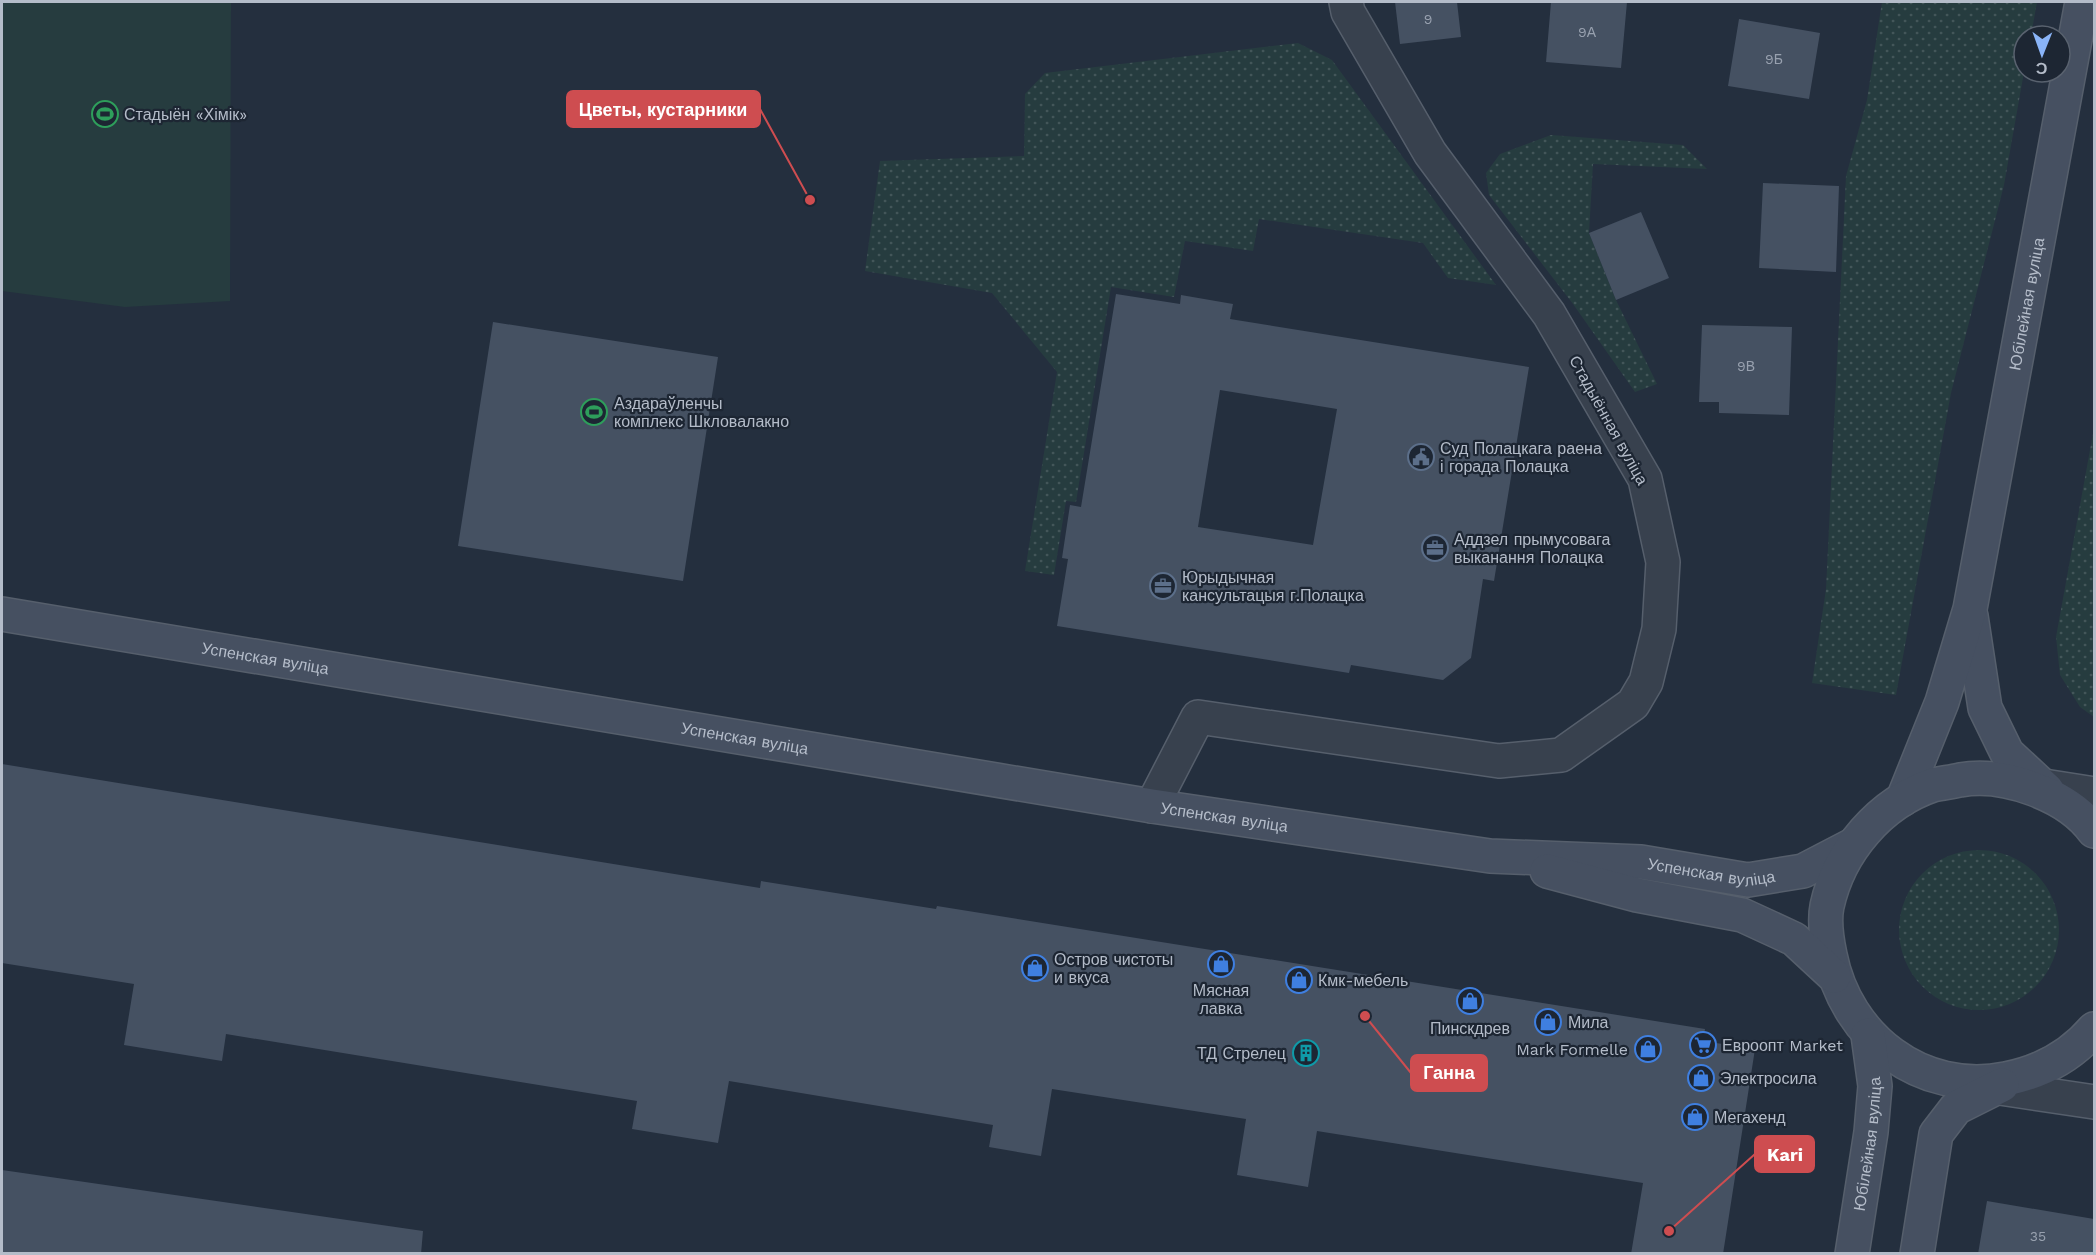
<svg xmlns="http://www.w3.org/2000/svg" width="2096" height="1255" viewBox="0 0 2096 1255" font-family="'Work Sans',sans-serif">
  <style>
    .grass { fill: url(#grass-dots) }
    .park { fill: #263c3f }
    .building { fill: #455162; fill-rule: evenodd }
    .lines { fill: none; stroke-linecap: round; stroke-linejoin: round }
    .minor-casing { stroke: #565f6c; stroke-width: 36 }
    .tertiary-casing { stroke: #565f6c; stroke-width: 36 }
    .secondary-casing { stroke: #565f6c; stroke-width: 36 }
    .minor { stroke: #38414e; stroke-width: 33 }
    .tertiary { stroke: #38414e; stroke-width: 33 }
    .secondary { stroke: #465061; stroke-width: 33 }
    .labels { text-anchor: middle; stroke-width: 4.5; stroke-linejoin: round; paint-order: stroke }
    .number-label { font-size: 14px; fill: #98a1af }
    .poi-label { font-size: 16px; fill: #b4bcc9; stroke: #1d2633; text-anchor: start }
    .street-label { font-size: 16px; fill: #b4bcc9; stroke: #1d2633 }
    .leader { fill: none; stroke: #ce4d50; stroke-width: 2 }
    .callout-dot { fill: #ce4d50; stroke: #1d2633; stroke-width: 2 }
    .callout { fill: #ce4d50; stroke: #ce4d50; stroke-width: 2 }
    .callout-label { font-size: 18px; text-anchor: middle; font-weight: bold; fill: #fff }
  </style>
  <defs>
    <pattern id="grass-dots" width="8" height="8" patternUnits="userSpaceOnUse" patternTransform="scale(1.5)"><rect width="8" height="8" fill="#263c3f"/><path d="M2 2h.1M6 6h.1" fill="none" stroke="#435659" stroke-width="1.8" stroke-linecap="round"/></pattern>
  </defs>
  <rect width="100%" height="100%" fill="#242f3e"/>
  <path class="grass" d="M 1882,2 L 2037,2 L 2031,36 L 2024,36 L 2024,72 L 2004,185 L 1951,393 L 1896,695 L 1812,683 L 1826,589 L 1846,176 L 1867,100 Z
    M 1298,43 L 1332,60 L 1496,285 L 1448,278 L 1423,243 L 1259,219 L 1253,251 L 1185,241 L 1174,297 L 1111,287 L 1076,502 L 1066,501 L 1054,575 L 1025,571 L 1057,372 L 992,293 L 865,271 L 880,161 L 1024,156 L 1025,94 L 1045,73 Z
    M 1551,135 L 1683,145 L 1707,169 L 1593,164 L 1589,233 L 1616,300 L 1657,384 L 1635,392 L 1573,304 L 1489,195 L 1486,173 L 1500,154 Z
    M 2094,428 L 2094,717 L 2080,707 L 2060,675 L 2056,637 Z
    M1899 930a80 80 0 1 1 160 0a80 80 0 1 1-160 0Z"/>
  <path class="park" d="M 2,2 L 231,2 L 230,301 L 125,307 L 2,291 Z"/>
  <path class="building" d="M 1395,2 L 1457,2 L 1461,37 L 1400,44 Z
    M 1551,2 L 1627,2 L 1621,68 L 1546,62 Z
    M 1739,19 L 1820,33 L 1809,99 L 1728,86 Z
    M 1763,183 L 1839,186 L 1836,272 L 1759,268 Z
    M 1641,212 L 1669,278 L 1616,300 L 1589,233 Z
    M 1116,294 L 1180,304 L 1181,295 L 1233,304 L 1230,319 L 1529,367 L 1494,581 L 1483,579 L 1471,658 L 1443,680 L 1351,665 L 1349,673 L 1057,626 L 1068,559 L 1062,558 L 1070,505 L 1081,507 ZM 1220,390 L 1337,409 L 1313,545 L 1198,527 Z
    M 493,322 L 718,357 L 683,581 L 458,546 Z
    M 1702,325 L 1792,327 L 1789,415 L 1719,413 L 1719,402 L 1699,402 Z
    M 2,764 L 760,888 L 761,881 L 936,909 L 937,906 L 1705,1029 L 1703,1041 L 1755,1049 L 1723,1254 L 1631,1254 L 1643,1183 L 1317,1131 L 1308,1187 L 1237,1175 L 1246,1119 L 1052,1089 L 1041,1156 L 989,1147 L 993,1125 L 729,1081 L 718,1143 L 632,1129 L 637,1101 L 226,1034 L 222,1061 L 124,1045 L 134,984 L 2,963 Z
    M 2,1170 L 423,1231 L 421,1254 L 2,1254 Z
    M 1987,1201 L 2094,1219 L 2094,1254 L 1978,1254 Z"/>
  <g class="lines">
    <defs>
      <path id="minor" d="M 1152,806 L 1198,717 L 1499,761 L 1561,755 L 1633,704 L 1646,682 L 1659,629 L 1663,562 L 1645,479 L 1549,314 L 1430,153 L 1348,12 L 1346,2"/>
      <path id="tertiary" d="M 2031,784 L 2094,794
        M 1980,1085 L 2094,1102"/>
      <g id="secondary">
        <path id="s1" d="M 2,614 L 1152,806 L 1490,856 L 1641,862 L 1748,880 L 1803,871 L 1853,845"/>
        <path d="M 1971,616 L 1985,708 L 2007,753 L 2047,790"/>
        <path id="s2" d="M 1903,799 L 1942,702 L 1970,609 L 2082,2"/>
        <path d="M 2094,831 C 2068,795 2004,772 1960,780 C 1951,782 1942,783 1933,785 C 1880,803 1839,851 1827,906 C 1824,921 1827,941 1830,955 C 1846,1037 1921,1096 2006,1079 C 2041,1072 2071,1056 2094,1029"/>
        <path d="M 1547,871 L 1637,895 L 1742,915 L 1794,939 L 1834,976"/>
        <path id="s3" d="M 1852,1254 L 1871,1132 L 1875,1086 L 1868,1035"/>
        <path d="M 1917,1254 L 1936,1134 L 1956,1108 L 2002,1085"/>
      </g>
    </defs>
    <use href="#minor" class="minor-casing"/>
    <use href="#tertiary" class="tertiary-casing"/>
    <use href="#secondary" class="secondary-casing"/>
    <use href="#minor" class="minor"/>
    <use href="#tertiary" class="tertiary"/>
    <use href="#secondary" class="secondary"/>
  </g>
  <defs>
    <symbol id="stadium-ring" viewBox="-11 -11 22 22"><circle r="9.5" fill="#1d2633" stroke="#2e9e5b" stroke-width="1.5"/><path d="M0-5a6.5 5 0 1 0 0 10a6.5 5 0 1 0 0-10ZM-3.5-1.8h7v3.6h-7Z" fill="#2e9e5b"/></symbol>
    <symbol id="civic-ring" viewBox="-11 -11 22 22"><circle r="9.5" fill="#1d2633" stroke="#5c6f8a" stroke-width="1.5"/><path d="M-.6-6.5H3V-4.5H.6V-3L4-1V1h2V6H-6V1h2V-1L-.6-3ZM-1.2 2.5V6h2.4V2.5Z" fill="#5c6f8a"/></symbol>
    <symbol id="office-ring" viewBox="-11 -11 22 22"><circle r="9.5" fill="#1d2633" stroke="#5c6f8a" stroke-width="1.5"/><path d="M-6-3h4V-5.5h4V-3h4V5H-6ZM-1-4.5V-3h2v-1.5ZM-6 0V1H6V0Z" fill="#5c6f8a"/></symbol>
    <symbol id="shop-ring" viewBox="-11 -11 22 22"><circle r="9.5" fill="#1d2633" stroke="#3f7fe0" stroke-width="1.5"/><path d="M-5-2.5h2.3a2.7 3.5 0 0 1 5.4 0H5L5.5 6h-11ZM-1.5-2.5h3a1.5 2.3 0 0 0-3 0Z" fill="#3f7fe0"/></symbol>
    <symbol id="supermarket-ring" viewBox="-11 -11 22 22"><circle r="9.5" fill="#1d2633" stroke="#3f7fe0" stroke-width="1.5"/><path d="M-6-5.5h2.5l.6 2H6L4.5 2H-2.5L-4.4-4H-6ZM-1.5 3.2a1.3 1.3 0 1 0 .1 0ZM3 3.2a1.3 1.3 0 1 0 .1 0Z" fill="#3f7fe0"/></symbol>
    <symbol id="building-ring" viewBox="-11 -11 22 22"><circle r="9.5" fill="#1d2633" stroke="#0f9aa8" stroke-width="1.5"/><path d="M-4-6H4V6H1V3H-1V6H-4ZM-2.5-4.3h1.7v1.8h-1.7ZM.8-4.3h1.7v1.8H.8ZM-2.5-1h1.7V.8h-1.7ZM.8-1h1.7V.8H.8Z" fill="#0f9aa8"/></symbol>
  </defs>
  <g fill-rule="evenodd">
    <use href="#stadium-ring" x="90" y="99" width="30" height="30"/>
    <use href="#stadium-ring" x="579" y="397" width="30" height="30"/>
    <use href="#civic-ring" x="1406" y="442" width="30" height="30"/>
    <use href="#office-ring" x="1420" y="533" width="30" height="30"/>
    <use href="#office-ring" x="1148" y="571" width="30" height="30"/>
    <use href="#shop-ring" x="1206" y="949" width="30" height="30"/>
    <use href="#shop-ring" x="1020" y="953" width="30" height="30"/>
    <use href="#shop-ring" x="1284" y="965" width="30" height="30"/>
    <use href="#shop-ring" x="1455" y="986" width="30" height="30"/>
    <use href="#shop-ring" x="1533" y="1007" width="30" height="30"/>
    <use href="#supermarket-ring" x="1688" y="1030" width="30" height="30"/>
    <use href="#shop-ring" x="1633" y="1034" width="30" height="30"/>
    <use href="#building-ring" x="1291" y="1038" width="30" height="30"/>
    <use href="#shop-ring" x="1686" y="1063" width="30" height="30"/>
    <use href="#shop-ring" x="1680" y="1102" width="30" height="30"/>
  </g>
  <g class="labels">
    <g class="number-label">
      <text x="1428" y="24">9</text>
      <text x="1587" y="37">9А</text>
      <text x="1774" y="64">9Б</text>
      <text x="1746" y="371">9В</text>
      <text x="2038" y="1241">35</text>
    </g>
    <g class="poi-label">
      <text x="124" y="120">Стадыён «Хімік»</text>
      <text x="614" y="409">Аздараўленчы<tspan x="614" dy="18">комплекс Шкловалакно</tspan></text>
      <text x="1440" y="454">Суд Полацкага раена<tspan x="1440" dy="18">і горада Полацка</tspan></text>
      <text x="1454" y="545">Аддзел прымусовага<tspan x="1454" dy="18">выканання Полацка</tspan></text>
      <text x="1182" y="583">Юрыдычная<tspan x="1182" dy="18">кансультацыя г.Полацка</tspan></text>
      <text x="1054" y="965">Остров чистоты<tspan x="1054" dy="18">и вкуса</tspan></text>
      <text x="1318" y="986">Кмк-мебель</text>
      <text x="1221" y="996" text-anchor="middle">Мясная<tspan x="1221" dy="18">лавка</tspan></text>
      <text x="1568" y="1028">Мила</text>
      <text x="1470" y="1034" text-anchor="middle">Пинскдрев</text>
      <text x="1722" y="1051">Евроопт Market</text>
      <text x="1628" y="1055" text-anchor="end">Mark Formelle</text>
      <text x="1286" y="1059" text-anchor="end">ТД Стрелец</text>
      <text x="1720" y="1084">Электросила</text>
      <text x="1714" y="1123">Мегахенд</text>
    </g>
    <g class="street-label">
      <text dy="6" stroke="none"><textPath href="#s2" startOffset="512">Юбілейная вуліца</textPath></text>
      <text transform="translate(1609 420) rotate(61)" y="6">Стадыённая вуліца</text>
      <text dy="6" stroke="none"><textPath href="#s1" startOffset="267">Успенская вуліца</textPath></text>
      <text dy="6" stroke="none"><textPath href="#s1" startOffset="753">Успенская вуліца</textPath></text>
      <text dy="6" stroke="none"><textPath href="#s1" startOffset="1239">Успенская вуліца</textPath></text>
      <text dy="6" stroke="none"><textPath href="#s1" startOffset="1730">Успенская вуліца</textPath></text>
      <text dy="6" stroke="none"><textPath href="#s3" startOffset="111">Юбілейная вуліца</textPath></text>
    </g>
  </g>
  <path class="leader" d="M810 200L760 109M1365 1016L1411 1073M1669 1231L1755 1154"/>
  <g class="callout-dot">
    <circle cx="810" cy="200" r="6"/>
    <circle cx="1365" cy="1016" r="6"/>
    <circle cx="1669" cy="1231" r="6"/>
  </g>
  <g class="callout">
    <rect x="567" y="91" width="193" height="36" rx="6"/>
    <rect x="1411" y="1055" width="76" height="36" rx="6"/>
    <rect x="1755" y="1136" width="59" height="36" rx="6"/>
  </g>
  <g class="callout-label">
    <text x="663" y="116">Цветы, кустарники</text>
    <text x="1449" y="1079">Ганна</text>
    <text x="1785" y="1161">Kari</text>
  </g>
  <rect width="2096" height="1255" fill="none" stroke="#b4bcc9" stroke-width="6"/>
  <g transform="translate(2042 54) rotate(181)"><circle r="28" fill="#1d2633" stroke="#59626f" stroke-width="1.5"/>
  <path d="M0-4.5L10 22L0 15L-10 22Z" fill="#8ab4f8"/>
  <text y="-9" font-size="16" font-weight="bold" text-anchor="middle" fill="#b4bcc9">С</text>
  </g>
</svg>
